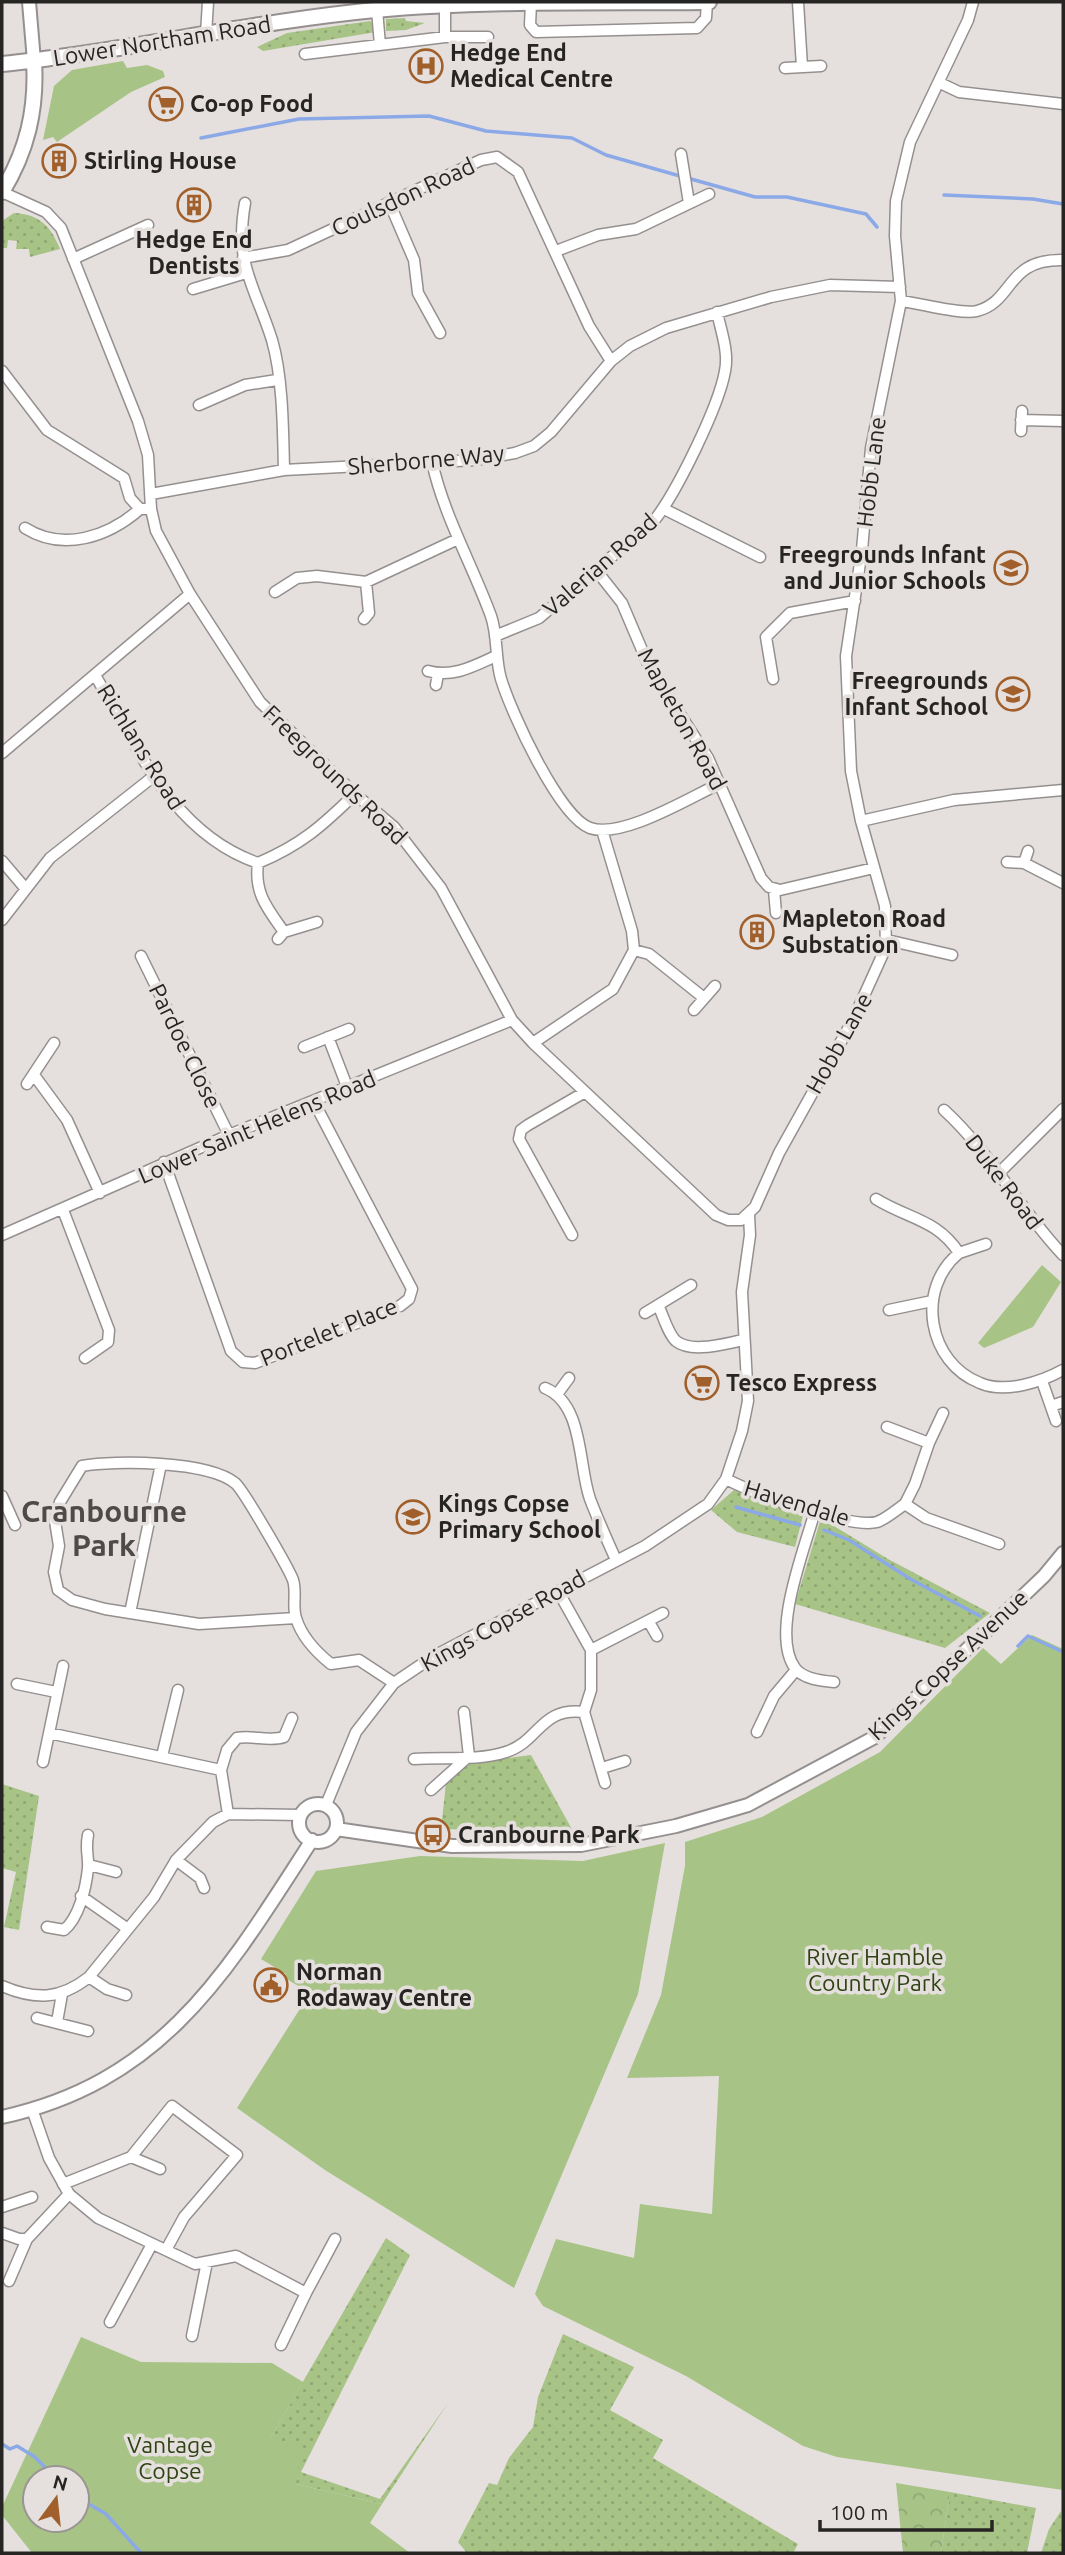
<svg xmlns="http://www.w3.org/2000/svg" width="1065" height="2555" viewBox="0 0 1065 2555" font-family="Ubuntu,sans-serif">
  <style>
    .grass { fill: url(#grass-dots) }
    .forest { fill: url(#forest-crowns) }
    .green { fill: #a7c386; fill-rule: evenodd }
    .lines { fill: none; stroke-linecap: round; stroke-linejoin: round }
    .stream { stroke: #8ba9e7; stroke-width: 3.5 }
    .minor-casing { stroke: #95908f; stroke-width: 13 }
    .tertiary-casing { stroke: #95908f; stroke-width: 16 }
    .secondary-casing { stroke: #95908f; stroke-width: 18 }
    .minor { stroke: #fff; stroke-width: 10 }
    .tertiary { stroke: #fff; stroke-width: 12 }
    .secondary { stroke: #fff; stroke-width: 14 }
    .labels { text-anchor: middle; stroke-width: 7; stroke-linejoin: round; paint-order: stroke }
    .street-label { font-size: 23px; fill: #272524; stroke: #e5e0de }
    .poi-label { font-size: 23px; font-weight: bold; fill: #272524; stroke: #e5e0de; text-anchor: start }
    .park-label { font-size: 23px; fill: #2f4313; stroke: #e5e0de }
    .district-label { font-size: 30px; font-weight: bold; fill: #4e4a49; stroke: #e5e0de }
  </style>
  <defs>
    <pattern id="grass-dots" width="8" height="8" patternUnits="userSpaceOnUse" patternTransform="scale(1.75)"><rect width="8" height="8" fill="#a7c386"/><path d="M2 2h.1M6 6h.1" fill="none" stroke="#90a774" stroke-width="1.8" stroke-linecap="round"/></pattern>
    <pattern id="forest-crowns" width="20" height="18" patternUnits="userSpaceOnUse" patternTransform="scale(1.75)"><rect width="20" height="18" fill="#a7c386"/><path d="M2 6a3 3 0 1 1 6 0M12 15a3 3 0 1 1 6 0" fill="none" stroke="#90a774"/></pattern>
  </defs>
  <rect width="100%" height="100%" fill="#e5e0de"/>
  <path class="grass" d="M 405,18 L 406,21 L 425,23 L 406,30 L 386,31 L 386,19 Z
    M 370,21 L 374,24 L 376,32 L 263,51 L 257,47 L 287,33 Z
    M 14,213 C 39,214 51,226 60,249 L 30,257 L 29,249 L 16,249 L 17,241 L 8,240 L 7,248 L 2,248 L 2,221 Z
    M 734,1490 L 804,1512 L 795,1547 L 737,1532 L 711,1510 Z
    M 821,1518 L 888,1559 L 990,1613 L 945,1648 L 795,1604 Z
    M 531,1755 L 574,1833 L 441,1829 L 448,1766 Z
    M 2,1784 L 39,1796 L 19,1930 L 4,1927 L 16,1872 L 2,1868 Z
    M 386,2238 L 410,2255 L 301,2472 L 380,2499 L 448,2403 L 382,2504 L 296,2484 L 271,2437 Z
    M 563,2334 L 634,2367 L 610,2410 L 663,2440 L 653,2458 L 798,2544 L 793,2553 L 467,2553 L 458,2542 L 489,2483 L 497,2485 L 509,2458 L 533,2427 L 538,2397 Z
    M 950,2492 L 1036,2508 L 1027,2553 L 941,2553 Z
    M 1061,2511 L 1063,2553 L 1041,2553 L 1049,2529 Z"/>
  <path class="forest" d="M 896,2483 L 950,2492 L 941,2553 L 903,2553 Z"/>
  <path class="green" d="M 123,61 L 127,68 L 147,65 L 163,71 L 165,77 L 131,92 L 57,142 L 53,137 L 43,140 L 54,86 L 72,70 Z
    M 1042,1265 L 1061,1282 L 1033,1327 L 984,1348 L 978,1343 Z
    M 1032,1635 L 1063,1649 L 1063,2490 L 837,2457 L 803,2446 L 686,2376 L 543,2306 L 535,2294 L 556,2239 L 634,2258 L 640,2204 L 712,2214 L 719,2076 L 627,2078 L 661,1995 L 685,1866 L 685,1842 L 762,1817 L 880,1752 L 983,1648 L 1001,1664 Z
    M 665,1843 L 638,1994 L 514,2288 L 325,2170 L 237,2108 L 310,1993 L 285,1978 L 286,1974 L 261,1959 L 316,1871 L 420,1856 L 583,1861 Z
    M 81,2337 L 141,2362 L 272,2363 L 303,2382 L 271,2437 L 302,2449 L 296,2484 L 382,2504 L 370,2523 L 410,2553 L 32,2553 L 2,2515 L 2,2507 ZM 35,2478 L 77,2478 L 77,2520 L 35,2520 Z"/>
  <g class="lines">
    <path class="stream" d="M 201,138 L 299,119 L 429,116 L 486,131 L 572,138 L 606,155 L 680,176
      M 691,179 L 755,197 L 787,197 L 866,214 L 877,227
      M 944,195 L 1033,199 L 1063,204
      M 736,1507 L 800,1525
      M 824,1530 L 849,1540 L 912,1580 L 980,1616
      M 1018,1646 L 1028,1636 L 1063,1652
      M 2,2444 L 10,2449 L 17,2446 L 35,2457 L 55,2478
      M 77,2497 L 106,2514 L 141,2553"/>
    <defs>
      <path id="minor" d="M 798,2 L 802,67
        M 531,3 L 530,25 L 536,32 L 697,28 L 706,18 L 707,2
        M 445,5 L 445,37
        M 377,10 L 380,45
        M 206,34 L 208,2
        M 305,54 L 445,37 L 488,37
        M 785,68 L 821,66
        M 940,83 L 959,92 L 1063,104
        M 681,154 L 689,203
        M 2,192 L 46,212 L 61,228 L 138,421 L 148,455 L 151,509 L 156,531 L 190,594 L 260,702 L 355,794 L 394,827 L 441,888 L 512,1020 L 533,1043 L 716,1215 L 728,1220 L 741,1220 L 755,1207 L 779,1153 L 853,1020 L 886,947 L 885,906 L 861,821 L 851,771 L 846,656 L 862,550 L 871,448 L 901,301 L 895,236 L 896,201 L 910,142 L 968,20 L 973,2
        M 389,202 L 414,260 L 418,293 L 440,333
        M 245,203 C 234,265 255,286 272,340 C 283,378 283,430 284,470
        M 556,251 L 598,235 L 636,229 L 709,194
        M 243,258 L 288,250 L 481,160 L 497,157 L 518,172 L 589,326 L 611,361
        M 73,259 L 148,225
        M 193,289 L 246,273
        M 901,301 C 919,303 961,315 977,311 C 1015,301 1005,259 1063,260
        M 2,371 L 47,430 L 124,478 L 130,498 L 140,509 L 151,509
        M 199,405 L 245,385 L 277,380
        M 1021,420 L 1063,421
        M 1021,431 L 1022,411
        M 432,462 C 444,516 472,564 491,616 C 498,636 495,659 501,679 C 511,712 559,817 590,828 C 622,839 689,798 719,784
        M 151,494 L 284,470 L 475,460 L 515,453 L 534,446 L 551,432 L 611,361 L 630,346 L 666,328 L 771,297 L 830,285 L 900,287
        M 664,509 L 760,557
        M 25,528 C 63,552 108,537 140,509
        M 596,570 L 622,603 L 648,664 L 708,758 L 761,878 L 769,887 L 780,890 L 874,868
        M 275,592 L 297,578 L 317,576 L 366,582 L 458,539
        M 364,619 L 369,613 L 366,582
        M 495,636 L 539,618 L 653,522 C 676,494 719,406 725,371 C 729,352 721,331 717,312
        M 428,671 C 453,678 474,666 496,656
        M 95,675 C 137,747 173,834 258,863 C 301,845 322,826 355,794
        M 773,679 L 766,637 L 790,613 L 855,601
        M 436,685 L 438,674
        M 2,753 L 190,594
        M 861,821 L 954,800 L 1063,790
        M 2,861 L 25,888
        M 1007,862 L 1024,863 L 1063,883
        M 258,863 C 254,893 267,908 284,932
        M 1024,863 L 1028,851
        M 774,890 L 776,913
        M 2,920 L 50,858 L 154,776
        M 278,939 L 284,932 L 317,922
        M 887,940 L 952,955
        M 634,950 L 649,954 L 704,998
        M 141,956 L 229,1135
        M 694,1010 L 715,986
        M 328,1037 L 348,1089
        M 533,1043 L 613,989 L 634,950 L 632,931 L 602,830
        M 304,1047 L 349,1029
        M 34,1075 L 67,1120 L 100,1193
        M 27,1084 L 54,1043
        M 944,1110 C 991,1153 1019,1209 1063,1255
        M 164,1162 L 231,1351 L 243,1362 L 255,1363 L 400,1306 L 409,1299 L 412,1289 L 314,1102
        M 1000,1172 L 1063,1109
        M 876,1199 C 908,1219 937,1219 959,1253 C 915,1289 928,1363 980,1383 C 1005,1394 1041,1382 1063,1370
        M 63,1210 L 109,1330 L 108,1342 L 85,1358
        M 2,1235 L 229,1135 L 512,1020
        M 572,1235 L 519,1139 L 521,1130 L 528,1125 L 585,1092
        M 959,1253 L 986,1244
        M 658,1305 C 663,1315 668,1334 676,1341 C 692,1354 726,1343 744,1340
        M 889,1310 L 932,1301
        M 645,1313 L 691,1285
        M 1042,1381 L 1056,1421
        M 545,1388 C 584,1404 578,1465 590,1499 C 598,1520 607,1540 616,1560
        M 558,1393 L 569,1378
        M 1051,1406 L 1063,1402
        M 887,1427 L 929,1443 L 915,1484 L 905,1504
        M 929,1443 L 943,1413
        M 726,1479 C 753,1493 850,1529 877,1522 C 886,1519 896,1510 905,1504 L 926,1518 L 999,1544
        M 2,1496 L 15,1525
        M 815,1511 C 805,1548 770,1634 795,1668 C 803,1679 821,1681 834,1682
        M 558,1591 L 591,1650 L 591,1690 L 584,1712 L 605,1783
        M 130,1613 L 161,1464
        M 296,1618 L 199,1624 L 105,1609 L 72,1600 L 58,1590 L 54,1572 L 59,1546 L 55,1521 L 60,1502 L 82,1466 C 115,1460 208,1461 235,1483 C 243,1489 289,1569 293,1580 C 297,1592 292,1606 296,1618 C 302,1638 316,1652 331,1664 L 359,1660 L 394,1683
        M 649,1622 L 657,1636
        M 591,1650 L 663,1613
        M 17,1684 L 56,1692
        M 757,1732 L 774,1696 L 796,1670
        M 49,1733 L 221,1770 L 228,1814
        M 162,1756 L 178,1690
        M 414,1759 C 443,1757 479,1761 506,1752 C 540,1741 540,1707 584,1712
        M 43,1762 L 63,1666
        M 602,1768 L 625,1761
        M 221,1770 L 227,1750 L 237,1738 C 253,1735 269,1742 284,1737 L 292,1718
        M 431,1790 L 469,1756 L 464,1712
        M 326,1805 L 356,1732 L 394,1683 L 434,1656 L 645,1546 L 708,1504 L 726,1479 L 742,1431 L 748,1401 L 742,1292 L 750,1235 L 749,1215
        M 176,1860 L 200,1878 L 204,1888
        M 89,1865 L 116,1872
        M 81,1896 L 128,1929
        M 47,1927 L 64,1930 C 79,1918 86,1888 88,1868 C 89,1857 85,1850 88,1835
        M 89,1977 L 107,1989 L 126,1995
        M 2,1986 C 35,2000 60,2000 89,1977 L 154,1897 L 176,1860 L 213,1822 L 228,1814 L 301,1815
        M 37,2018 L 88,2031
        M 57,2022 L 62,1994
        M 32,2109 L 49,2158 L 69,2194 L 98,2218 L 195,2264 L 236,2256 L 306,2293 L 335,2239
        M 131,2157 L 160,2169
        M 63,2184 L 131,2157 L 172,2106 L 237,2155 L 184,2217 L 166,2250
        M 2,2207 L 32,2197
        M 2,2233 L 19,2239 L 27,2239 L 69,2194
        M 9,2281 L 27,2239
        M 110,2322 L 152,2244
        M 192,2336 L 207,2262
        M 281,2345 L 306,2293"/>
      <path id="tertiary" d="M 29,2 L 34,61
        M299 1823a19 19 0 1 1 38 0a19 19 0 1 1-38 0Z
        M 336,1829 L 452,1846 L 581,1845 L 676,1826 L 748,1805 L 875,1737 L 1044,1576 L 1063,1553
        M 2,2117 C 165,2081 228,1970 312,1840"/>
      <path id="secondary" d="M 2,64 C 127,51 250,22 375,10 C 486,0 598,3 709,2
        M 2,192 C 27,151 37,110 34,61"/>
    </defs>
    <use href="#minor" class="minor-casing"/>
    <use href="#tertiary" class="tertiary-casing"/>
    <use href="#secondary" class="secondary-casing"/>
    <use href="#minor" class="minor"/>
    <use href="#tertiary" class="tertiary"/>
    <use href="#secondary" class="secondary"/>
  </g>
  <defs>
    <symbol id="hospital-ring" viewBox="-11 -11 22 22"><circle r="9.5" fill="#e5e0de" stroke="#a1602b" stroke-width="1.5"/><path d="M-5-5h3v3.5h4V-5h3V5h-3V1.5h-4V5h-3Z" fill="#a1602b"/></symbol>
    <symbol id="supermarket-ring" viewBox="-11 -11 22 22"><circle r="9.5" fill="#e5e0de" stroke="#a1602b" stroke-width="1.5"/><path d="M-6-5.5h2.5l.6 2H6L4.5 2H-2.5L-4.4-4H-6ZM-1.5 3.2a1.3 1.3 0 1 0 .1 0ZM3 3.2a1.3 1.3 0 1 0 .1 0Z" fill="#a1602b"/></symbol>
    <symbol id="building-ring" viewBox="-11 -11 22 22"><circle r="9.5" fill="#e5e0de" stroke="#a1602b" stroke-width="1.5"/><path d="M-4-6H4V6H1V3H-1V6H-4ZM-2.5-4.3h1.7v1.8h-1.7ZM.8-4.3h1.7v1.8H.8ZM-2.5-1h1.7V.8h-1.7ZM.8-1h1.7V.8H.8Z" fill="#a1602b"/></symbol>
    <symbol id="school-ring" viewBox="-11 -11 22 22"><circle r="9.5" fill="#e5e0de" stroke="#a1602b" stroke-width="1.5"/><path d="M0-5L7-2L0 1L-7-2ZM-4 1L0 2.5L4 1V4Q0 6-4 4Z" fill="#a1602b"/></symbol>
    <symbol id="bus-ring" viewBox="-11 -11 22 22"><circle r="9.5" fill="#e5e0de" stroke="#a1602b" stroke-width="1.5"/><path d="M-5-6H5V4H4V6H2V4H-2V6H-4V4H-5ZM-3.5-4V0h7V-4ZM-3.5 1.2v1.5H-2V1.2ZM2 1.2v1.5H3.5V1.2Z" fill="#a1602b"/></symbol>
    <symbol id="civic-ring" viewBox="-11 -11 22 22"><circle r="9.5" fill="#e5e0de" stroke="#a1602b" stroke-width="1.5"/><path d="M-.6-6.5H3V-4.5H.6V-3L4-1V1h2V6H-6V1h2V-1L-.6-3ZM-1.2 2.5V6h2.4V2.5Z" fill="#a1602b"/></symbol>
  </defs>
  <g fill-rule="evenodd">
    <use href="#hospital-ring" x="407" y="47" width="38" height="38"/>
    <use href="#supermarket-ring" x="147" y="85" width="38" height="38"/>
    <use href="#building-ring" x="40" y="142" width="38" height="38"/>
    <use href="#building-ring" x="175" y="186" width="38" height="38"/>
    <use href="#school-ring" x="992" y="549" width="38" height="38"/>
    <use href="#school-ring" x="994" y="675" width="38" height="38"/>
    <use href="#building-ring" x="738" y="913" width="38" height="38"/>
    <use href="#supermarket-ring" x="683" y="1364" width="38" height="38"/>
    <use href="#school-ring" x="394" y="1498" width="38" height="38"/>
    <use href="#bus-ring" x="414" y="1816" width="38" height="38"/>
    <use href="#civic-ring" x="252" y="1966" width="38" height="38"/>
  </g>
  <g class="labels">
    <g class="street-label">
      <text transform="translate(162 41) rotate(-9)" y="8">Lower Northam Road</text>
      <text transform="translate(403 197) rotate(-25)" y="8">Coulsdon Road</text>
      <text transform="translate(426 460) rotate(-5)" y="8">Sherborne Way</text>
      <text transform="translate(871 472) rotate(-83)" y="8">Hobb Lane</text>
      <text transform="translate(600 565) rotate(-41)" y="8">Valerian Road</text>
      <text transform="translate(682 719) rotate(61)" y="8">Mapleton Road</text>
      <text transform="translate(141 747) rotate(58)" y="8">Richlans Road</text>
      <text transform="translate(335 775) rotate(44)" y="8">Freegrounds Road</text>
      <text transform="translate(839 1043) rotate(-61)" y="8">Hobb Lane</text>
      <text transform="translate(185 1046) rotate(64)" y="8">Pardoe Close</text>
      <text transform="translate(257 1127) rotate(-23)" y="8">Lower Saint Helens Road</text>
      <text transform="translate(1004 1182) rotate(53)" y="8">Duke Road</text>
      <text transform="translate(329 1332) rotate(-22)" y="8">Portelet Place</text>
      <text transform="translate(797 1503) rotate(17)" y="8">Havendale</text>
      <text transform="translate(503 1621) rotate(-29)" y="8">Kings Copse Road</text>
      <text transform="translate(948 1665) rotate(-43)" y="8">Kings Copse Avenue</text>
    </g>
    <g class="poi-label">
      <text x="450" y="61">Hedge End<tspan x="450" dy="26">Medical Centre</tspan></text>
      <text x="190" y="112">Co-op Food</text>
      <text x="84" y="169">Stirling House</text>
      <text x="194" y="248" text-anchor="middle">Hedge End<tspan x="194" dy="26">Dentists</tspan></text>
      <text x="986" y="563" text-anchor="end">Freegrounds Infant<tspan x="986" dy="26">and Junior Schools</tspan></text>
      <text x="988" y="689" text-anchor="end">Freegrounds<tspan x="988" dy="26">Infant School</tspan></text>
      <text x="782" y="927">Mapleton Road<tspan x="782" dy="26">Substation</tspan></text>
      <text x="726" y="1391">Tesco Express</text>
      <text x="438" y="1512">Kings Copse<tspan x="438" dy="26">Primary School</tspan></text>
      <text x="458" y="1843">Cranbourne Park</text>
      <text x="296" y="1980">Norman<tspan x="296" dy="26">Rodaway Centre</tspan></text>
    </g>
    <g class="park-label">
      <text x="875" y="1965">River Hamble<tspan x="875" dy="26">Country Park</tspan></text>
      <text x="170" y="2453">Vantage<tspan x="170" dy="26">Copse</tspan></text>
    </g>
    <g class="district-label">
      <text x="104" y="1522">Cranbourne<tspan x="104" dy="34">Park</tspan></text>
    </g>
  </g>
  <rect width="1065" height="2555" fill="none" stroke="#272524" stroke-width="7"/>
  <g transform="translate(56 2499) rotate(15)"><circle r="33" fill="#e5e0de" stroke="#999594" stroke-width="2"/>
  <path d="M0-5L12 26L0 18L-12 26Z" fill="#a1602b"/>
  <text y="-10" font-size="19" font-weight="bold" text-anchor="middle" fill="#272524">N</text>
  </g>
  <path d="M820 2520v10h172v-10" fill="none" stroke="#272524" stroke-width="3.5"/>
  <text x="830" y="2520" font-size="21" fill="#272524" stroke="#e5e0de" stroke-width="5" paint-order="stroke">100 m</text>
</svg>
